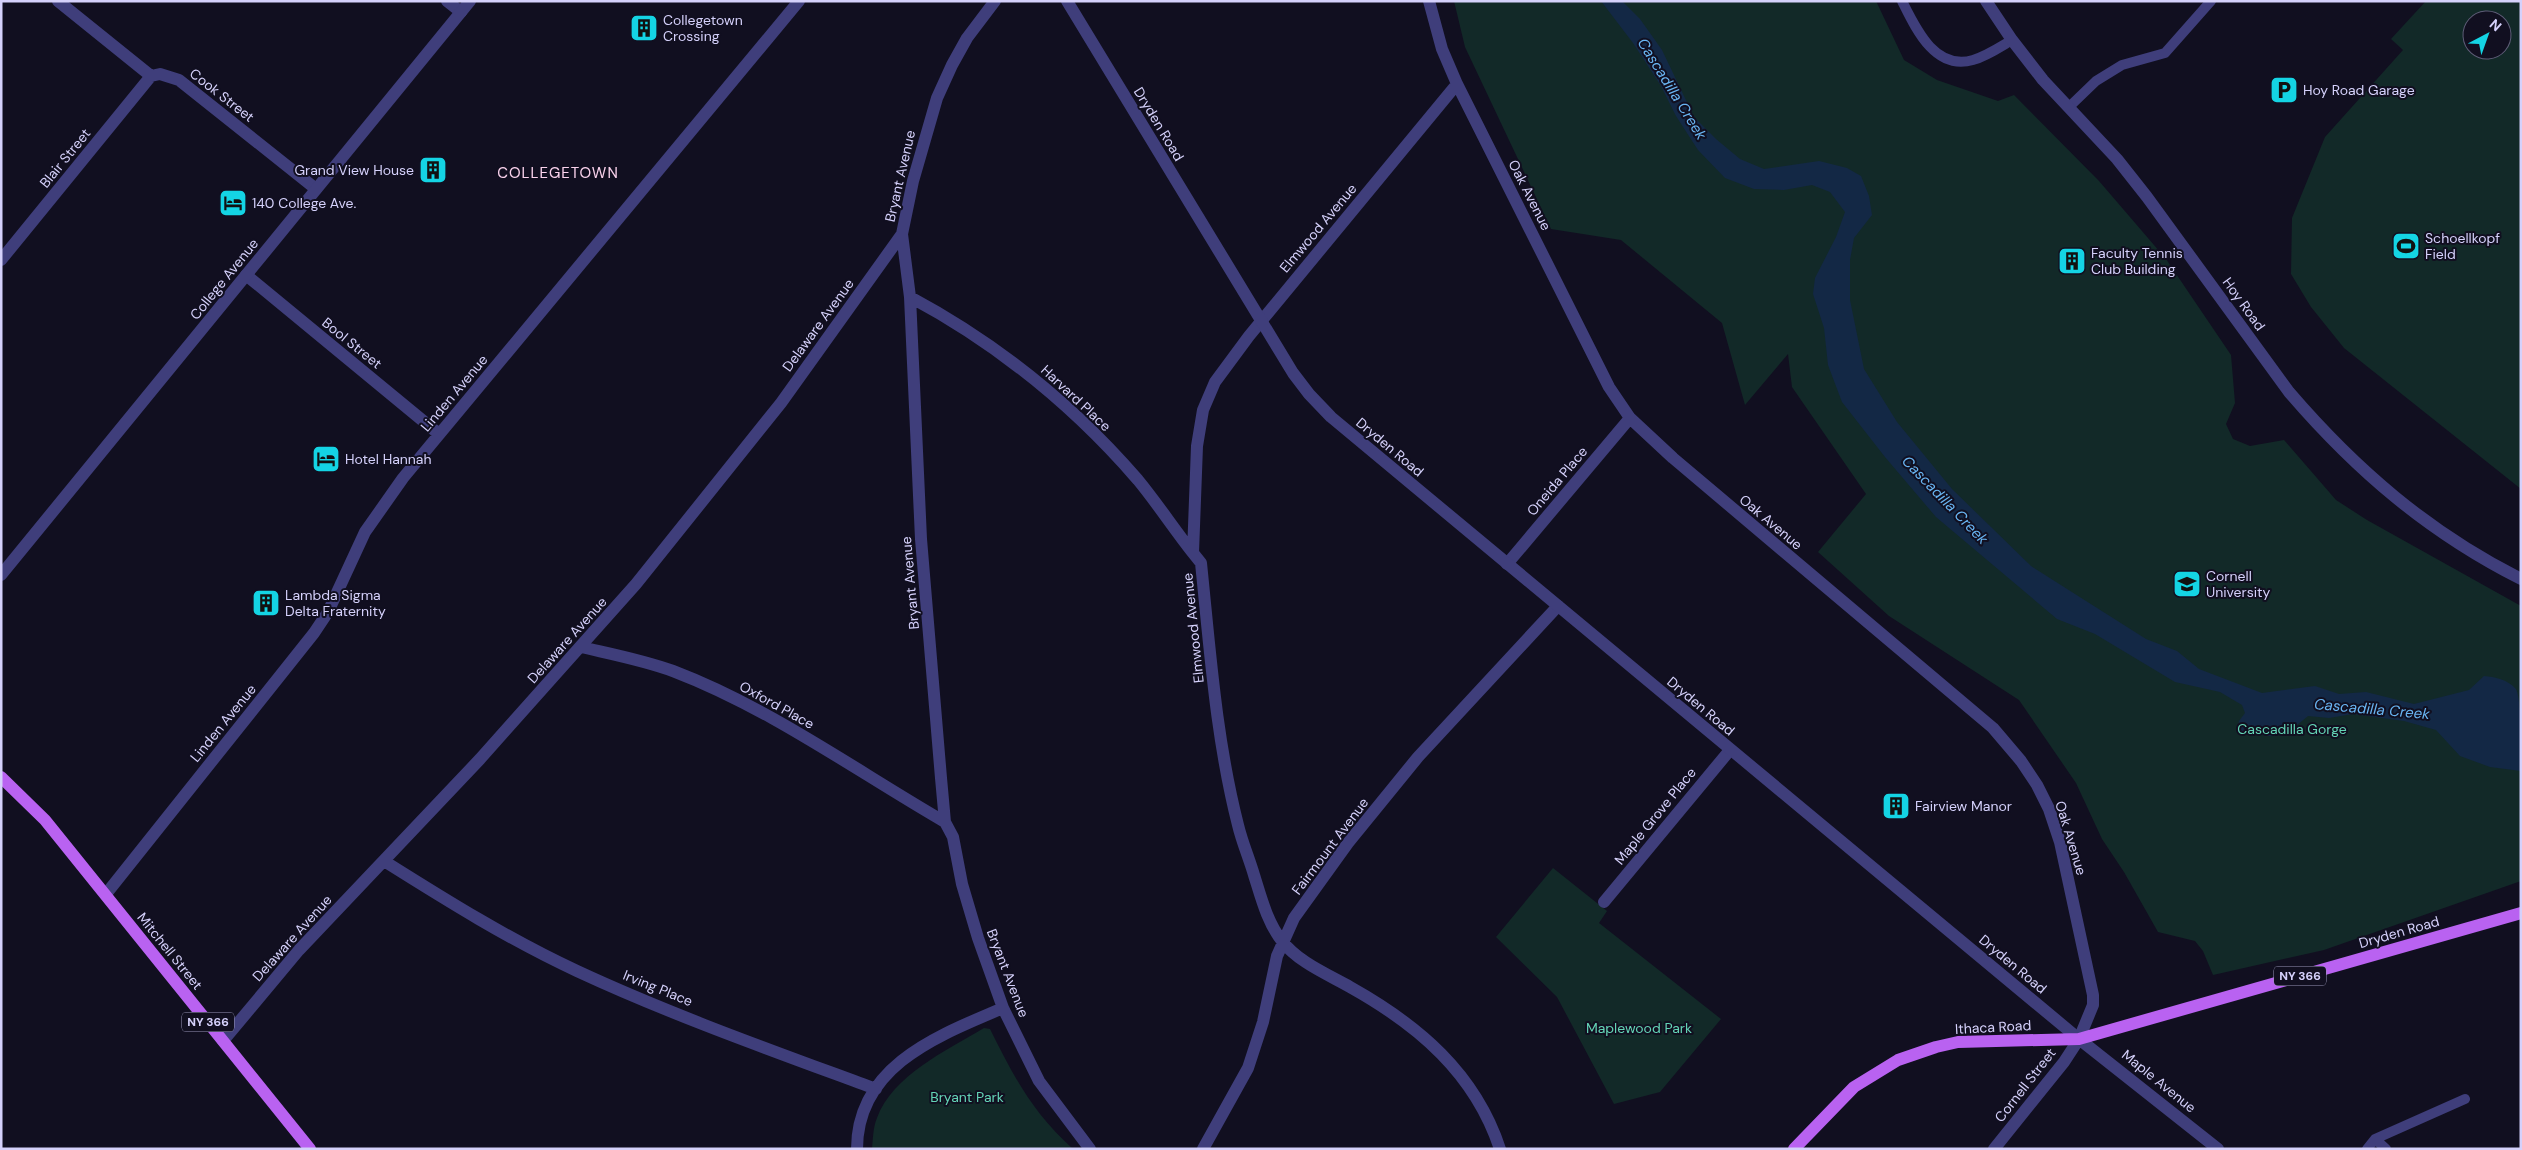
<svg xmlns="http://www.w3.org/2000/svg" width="2522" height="1150" viewBox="0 0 2522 1150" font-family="'DM Sans',sans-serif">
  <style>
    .green { fill: #122928; fill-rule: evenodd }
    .water { fill: #132845 }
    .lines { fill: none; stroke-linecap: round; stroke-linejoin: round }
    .service { stroke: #3f3e7b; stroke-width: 10 }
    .minor { stroke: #3f3e7b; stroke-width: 12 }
    .tertiary { stroke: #3f3e7b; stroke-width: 12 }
    .primary { stroke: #b962f1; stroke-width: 12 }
    .labels { text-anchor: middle; stroke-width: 4; stroke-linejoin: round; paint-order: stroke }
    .shield { fill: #110f20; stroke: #9a97b9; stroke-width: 1 }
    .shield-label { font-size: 12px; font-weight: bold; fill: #d5d1fb }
    .poi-label { font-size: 14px; fill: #d5d1fb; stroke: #110f20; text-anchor: start }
    .street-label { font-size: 14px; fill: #d5d1fb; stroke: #110f20 }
    .park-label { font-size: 14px; fill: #64d4b6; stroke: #110f20 }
    .water-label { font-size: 15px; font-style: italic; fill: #69b5f2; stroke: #110f20 }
    .neighbourhood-label { font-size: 15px; letter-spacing: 1px; fill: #fbd3ed; stroke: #110f20 }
  </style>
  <rect width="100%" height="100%" fill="#110f20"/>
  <path class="green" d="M 1454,1 L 1876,1 L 1904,60 L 1937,80 L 1998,101 L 2014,95 L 2099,181 L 2166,259 L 2231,355 L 2235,403 L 2226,424 L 2233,439 L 2250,446 L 2284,440 L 2336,500 L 2367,520 L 2521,606 L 2521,881 L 2324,950 L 2213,975 L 2203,951 L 2195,941 L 2158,932 L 2124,872 L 2102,839 L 2076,783 L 2019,700 L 1889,616 L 1818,552 L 1866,494 L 1792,387 L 1788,354 L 1745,405 L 1722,323 L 1621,240 L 1551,229 L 1465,47 Z
    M 2426,1 L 2521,1 L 2521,489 L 2344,348 L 2311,307 L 2291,274 L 2292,218 L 2325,137 L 2403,50 L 2391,39 ZM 2472,20 L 2502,20 L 2502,50 L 2472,50 Z
    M 1553,868 L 1607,911 L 1599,923 L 1721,1019 L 1660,1092 L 1614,1104 L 1557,997 L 1496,937 Z
    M 984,1028 L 990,1029 C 1014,1077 1032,1112 1073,1149 L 872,1149 C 873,1139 873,1127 877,1118 C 892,1076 947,1050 984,1028 Z"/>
  <path class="water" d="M 1601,1 L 1622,1 L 1640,19 L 1662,50 L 1694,117 L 1716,139 L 1740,159 L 1764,169 L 1819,161 L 1847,168 L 1861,176 L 1869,196 L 1872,215 L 1854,238 L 1850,260 L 1850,300 L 1864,369 L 1897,422 L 1952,489 L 2031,566 L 2146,639 L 2177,651 L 2199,669 L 2262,693 L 2315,686 L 2339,694 L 2366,692 L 2414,704 L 2469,690 L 2484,676 C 2495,677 2507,679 2516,689 C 2522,701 2521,754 2521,771 L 2490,767 L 2460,756 L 2436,730 L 2404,721 L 2353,714 L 2329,718 L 2308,716 C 2277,742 2277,738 2238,730 L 2239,721 L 2245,713 L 2242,705 L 2220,692 L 2175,682 L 2095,634 L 2057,619 L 1936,517 L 1885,457 L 1842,402 L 1828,365 L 1824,328 L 1813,294 L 1815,278 L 1836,237 L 1845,212 L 1830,192 L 1812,185 L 1784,190 L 1754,189 L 1725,178 L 1698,150 L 1676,116 L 1661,86 L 1633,43 Z"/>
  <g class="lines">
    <path class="service" d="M 1902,1 C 1916,29 1935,71 1973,60 C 1987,56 2000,47 2012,40
      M 2069,107 L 2096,81 L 2122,65 L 2165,53 L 2211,1
      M 2375,1139 L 2386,1149
      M 2367,1149 L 2375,1139 L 2465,1099"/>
    <path class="minor" d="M 58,1 L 151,76
      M 447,1 L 461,12
      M 995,1 L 967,38 L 952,65 L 937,98 L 913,181 L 902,234 L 910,297 L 921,539 L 941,778 L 945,822 L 953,837 L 962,884 L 978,938 L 1003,1008 L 1039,1081 L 1090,1149
      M 1429,1 L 1442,49 L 1457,84 L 1609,387 L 1630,418 L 1673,458 L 1993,728 L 2021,761 L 2037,785 L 2049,809 L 2060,842 L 2093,995 L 2093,1005 L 2079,1039
      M 151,76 L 160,74 L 179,80 L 316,189
      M 1457,84 L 1249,336 L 1215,382 L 1203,410 L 1197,446 L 1193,553 L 1201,563 C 1210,650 1216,739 1238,825 C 1242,842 1249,858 1254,875 C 1261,897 1267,922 1282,941 C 1298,962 1327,974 1350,987 C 1418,1025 1475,1073 1500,1149
      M 1,260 L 151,76
      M 246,275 L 439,434
      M 910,297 C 996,343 1074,406 1138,480 C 1157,503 1174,529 1193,553
      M 1507,564 L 1630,418
      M 581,647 C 611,654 643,660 673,671 C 770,708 855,770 945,822
      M 384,861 C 446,900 510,940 577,971 C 674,1016 776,1052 876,1089
      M 106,894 L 314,633 L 328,612 L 365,532 L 403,478 L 799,1
      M 1604,902 L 1730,750
      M 223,1041 L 299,950 L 480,759 L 636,584 L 781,403 L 902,234
      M 857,1149 C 857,1065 940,1035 1003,1008
      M 1203,1149 L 1248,1068 L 1263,1022 L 1277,956 L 1294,918 L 1348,843 L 1418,757 L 1558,606"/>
    <path class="tertiary" d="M 1067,1 L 1293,373 L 1309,394 L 1331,417 L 2079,1039 L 2218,1149
      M 1986,1 L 2012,40 L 2043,80 L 2117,159 L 2147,197 L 2289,392 C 2356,470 2428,532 2521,579
      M 1,575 L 470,1
      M 1994,1149 L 2064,1062 L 2079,1039"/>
    <path class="primary" d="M 1,777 L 45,820 L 310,1149
      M 1794,1149 L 1854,1087 L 1898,1060 L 1936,1047 L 1958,1042 L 2079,1039 L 2521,913"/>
  </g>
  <defs>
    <symbol id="building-square" viewBox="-11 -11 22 22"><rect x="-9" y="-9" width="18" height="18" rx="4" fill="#14d4e4" stroke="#110f20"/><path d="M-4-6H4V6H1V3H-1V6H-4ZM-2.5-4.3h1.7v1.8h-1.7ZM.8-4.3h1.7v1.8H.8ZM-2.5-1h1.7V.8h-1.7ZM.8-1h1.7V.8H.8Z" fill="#111"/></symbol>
    <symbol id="parking-square" viewBox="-11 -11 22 22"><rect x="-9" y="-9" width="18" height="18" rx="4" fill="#14d4e4" stroke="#110f20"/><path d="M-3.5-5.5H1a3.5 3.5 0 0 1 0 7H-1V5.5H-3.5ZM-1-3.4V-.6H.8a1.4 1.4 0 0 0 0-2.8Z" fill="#111"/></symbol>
    <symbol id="hotel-square" viewBox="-11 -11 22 22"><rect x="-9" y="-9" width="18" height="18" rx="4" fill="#14d4e4" stroke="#110f20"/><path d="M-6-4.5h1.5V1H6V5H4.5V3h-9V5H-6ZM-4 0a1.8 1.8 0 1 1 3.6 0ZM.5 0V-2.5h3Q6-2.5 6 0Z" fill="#111"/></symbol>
    <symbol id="stadium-square" viewBox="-11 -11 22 22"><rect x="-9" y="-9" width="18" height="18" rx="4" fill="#14d4e4" stroke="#110f20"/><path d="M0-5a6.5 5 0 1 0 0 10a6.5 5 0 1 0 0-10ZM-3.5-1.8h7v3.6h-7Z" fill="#111"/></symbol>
    <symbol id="university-square" viewBox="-11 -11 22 22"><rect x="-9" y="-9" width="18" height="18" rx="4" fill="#14d4e4" stroke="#110f20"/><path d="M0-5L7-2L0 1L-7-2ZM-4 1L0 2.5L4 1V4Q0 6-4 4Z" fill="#111"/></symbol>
  </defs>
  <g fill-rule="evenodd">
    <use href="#building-square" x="628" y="12" width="32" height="32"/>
    <use href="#parking-square" x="2268" y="74" width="32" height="32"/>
    <use href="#building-square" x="417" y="154" width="32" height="32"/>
    <use href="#hotel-square" x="217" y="187" width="32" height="32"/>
    <use href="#stadium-square" x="2390" y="230" width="32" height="32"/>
    <use href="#building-square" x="2056" y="245" width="32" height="32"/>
    <use href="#hotel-square" x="310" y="443" width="32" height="32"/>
    <use href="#university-square" x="2171" y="568" width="32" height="32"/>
    <use href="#building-square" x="250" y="587" width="32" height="32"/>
    <use href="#building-square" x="1880" y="790" width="32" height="32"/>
  </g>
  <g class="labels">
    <g class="shield">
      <rect x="2274" y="966.5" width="52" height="19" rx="4"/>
      <rect x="182" y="1012.5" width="52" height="19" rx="4"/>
    </g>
    <g class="shield-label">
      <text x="2300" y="980">NY 366</text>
      <text x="208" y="1026">NY 366</text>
    </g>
    <g class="poi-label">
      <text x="663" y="25">Collegetown<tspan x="663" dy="16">Crossing</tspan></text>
      <text x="2303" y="95">Hoy Road Garage</text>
      <text x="414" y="175" text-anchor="end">Grand View House</text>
      <text x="252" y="208">140 College Ave.</text>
      <text x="2425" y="243">Schoellkopf<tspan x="2425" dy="16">Field</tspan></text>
      <text x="2091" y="258">Faculty Tennis<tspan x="2091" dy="16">Club Building</tspan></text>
      <text x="345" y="464">Hotel Hannah</text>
      <text x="2206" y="581">Cornell<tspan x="2206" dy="16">University</tspan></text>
      <text x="285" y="600">Lambda Sigma<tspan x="285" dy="16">Delta Fraternity</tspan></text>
      <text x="1915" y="811">Fairview Manor</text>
    </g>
    <g class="street-label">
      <text transform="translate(222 95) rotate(38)" y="5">Cook Street</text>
      <text transform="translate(1159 124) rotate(59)" y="5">Dryden Road</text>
      <text transform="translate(65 158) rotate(-51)" y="5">Blair Street</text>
      <text transform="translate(900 176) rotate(-77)" y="5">Bryant Avenue</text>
      <text transform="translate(1530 195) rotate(63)" y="5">Oak Avenue</text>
      <text transform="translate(1318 228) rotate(-50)" y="5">Elmwood Avenue</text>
      <text transform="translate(224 279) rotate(-51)" y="5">College Avenue</text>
      <text transform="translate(2244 304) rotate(54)" y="5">Hoy Road</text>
      <text transform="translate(818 325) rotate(-54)" y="5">Delaware Avenue</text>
      <text transform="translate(352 343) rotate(39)" y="5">Bool Street</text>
      <text transform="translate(454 393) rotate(-50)" y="5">Linden Avenue</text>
      <text transform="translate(1076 398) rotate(43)" y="5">Harvard Place</text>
      <text transform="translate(1390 447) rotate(40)" y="5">Dryden Road</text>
      <text transform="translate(1557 481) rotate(-50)" y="5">Oneida Place</text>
      <text transform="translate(1771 522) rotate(40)" y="5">Oak Avenue</text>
      <text transform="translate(910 583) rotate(-95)" y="5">Bryant Avenue</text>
      <text transform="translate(1193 628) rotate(-96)" y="5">Elmwood Avenue</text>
      <text transform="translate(567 640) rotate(-48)" y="5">Delaware Avenue</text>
      <text transform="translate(777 705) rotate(29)" y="5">Oxford Place</text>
      <text transform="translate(1701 706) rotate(40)" y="5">Dryden Road</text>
      <text transform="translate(223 723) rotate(-51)" y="5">Linden Avenue</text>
      <text transform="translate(1655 816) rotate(-51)" y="5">Maple Grove Place</text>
      <text transform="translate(2071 838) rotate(73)" y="5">Oak Avenue</text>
      <text transform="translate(1330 846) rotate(-53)" y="5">Fairmount Avenue</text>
      <text transform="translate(2399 932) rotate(-16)" y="5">Dryden Road</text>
      <text transform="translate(292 938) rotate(-48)" y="5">Delaware Avenue</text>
      <text transform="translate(170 951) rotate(51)" y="5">Mitchell Street</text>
      <text transform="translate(2013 964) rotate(40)" y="5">Dryden Road</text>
      <text transform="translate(1008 973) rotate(69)" y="5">Bryant Avenue</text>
      <text transform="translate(658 988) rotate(22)" y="5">Irving Place</text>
      <text transform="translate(1993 1027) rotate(-3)" y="5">Ithaca Road</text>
      <text transform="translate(2159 1081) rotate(39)" y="5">Maple Avenue</text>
      <text transform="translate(2025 1085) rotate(-52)" y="5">Cornell Street</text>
    </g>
    <g class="park-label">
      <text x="2292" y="734">Cascadilla Gorge</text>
      <text x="1639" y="1033">Maplewood Park</text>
      <text x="967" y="1102">Bryant Park</text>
    </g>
    <g class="water-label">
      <text transform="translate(1672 89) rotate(58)" y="5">Cascadilla Creek</text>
      <text transform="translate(1945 500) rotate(46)" y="5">Cascadilla Creek</text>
      <text transform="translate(2372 709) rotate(5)" y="5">Cascadilla Creek</text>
    </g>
    <g class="neighbourhood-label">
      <text x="558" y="178">COLLEGETOWN</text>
    </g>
  </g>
  <rect width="2522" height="1150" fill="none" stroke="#d5d1fb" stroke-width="5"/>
  <g transform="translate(2487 35) rotate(41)"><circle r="24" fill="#110f20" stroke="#5f5d78"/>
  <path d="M0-4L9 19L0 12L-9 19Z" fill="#14d4e4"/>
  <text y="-8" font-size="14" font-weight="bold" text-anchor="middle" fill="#d5d1fb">N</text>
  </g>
</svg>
